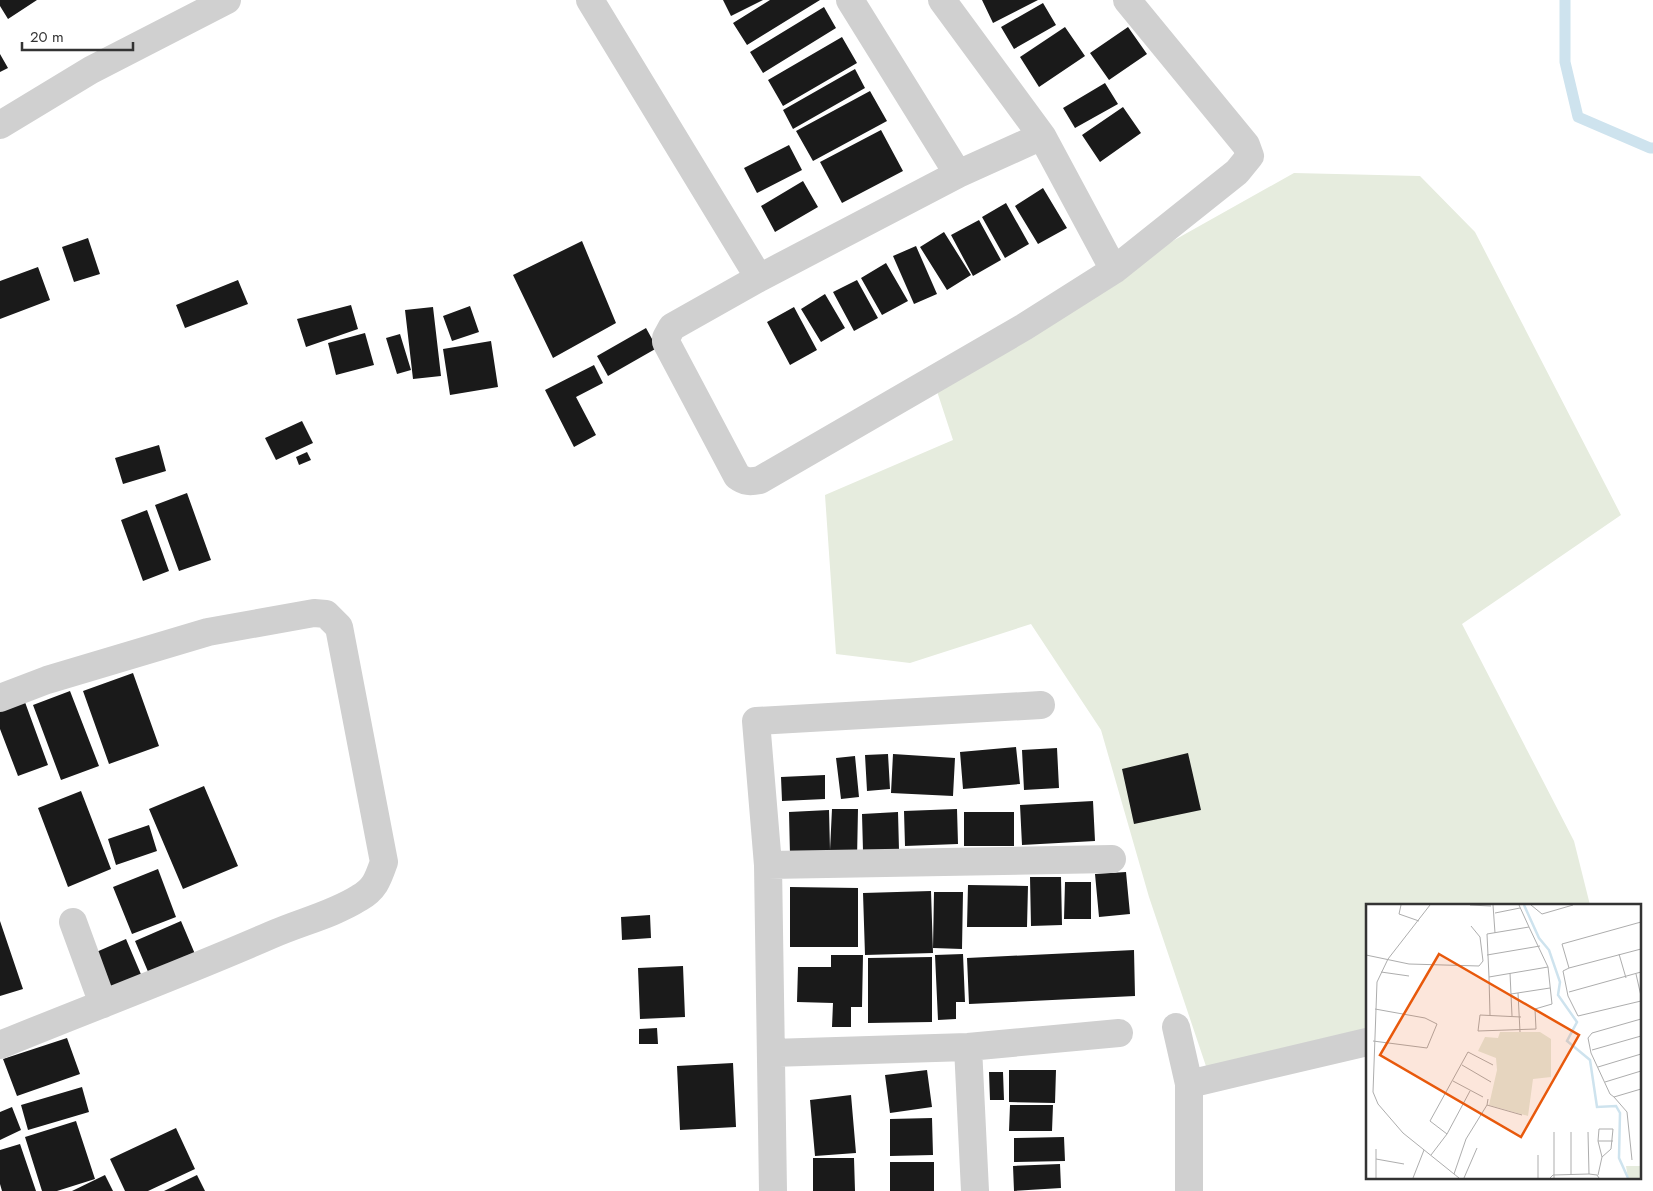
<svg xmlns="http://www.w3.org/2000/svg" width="1653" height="1191" viewBox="0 0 1653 1191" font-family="Jost,sans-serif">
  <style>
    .green { fill: #e6ecde }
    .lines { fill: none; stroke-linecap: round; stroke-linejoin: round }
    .stream { stroke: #cee3ee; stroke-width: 11 }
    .building { fill: #1a1a1a }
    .minor { stroke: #d0d0d0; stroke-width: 28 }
    .inset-river { fill: none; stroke: #cee3ee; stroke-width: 2.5 }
    .inset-road { fill: none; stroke: #adadad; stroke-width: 1 }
    .view { fill: #e8590c; fill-opacity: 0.15; stroke: #e8590c; stroke-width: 2.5 }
    .inset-edge { fill: none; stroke: #333; stroke-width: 2.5 }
  </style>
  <rect width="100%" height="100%" fill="#fff"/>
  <path class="green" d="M 1294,173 L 1420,176 L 1475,232 L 1621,515 L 1462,624 L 1574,841 L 1590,905 L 1367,905 L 1367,1039 L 1211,1081 L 1149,897 L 1101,730 L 1031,624 L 910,663 L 836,654 L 825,495 L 953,440 L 932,376 Z"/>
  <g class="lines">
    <path class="stream" d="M 1565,0 L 1565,62 L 1578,117 L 1650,148 L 1653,148"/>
  </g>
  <path class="building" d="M 0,0 L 37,0 L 8,19 L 0,6 Z
    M 723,0 L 763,0 L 731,16 Z
    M 770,0 L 820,0 L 747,45 L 733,23 Z
    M 982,0 L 1038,0 L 993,23 Z
    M 1043,3 L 1056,25 L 1014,49 L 1001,27 Z
    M 824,7 L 836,28 L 763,73 L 750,52 Z
    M 1065,27 L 1085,56 L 1039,87 L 1020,57 Z
    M 1128,27 L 1147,54 L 1109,80 L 1090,53 Z
    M 842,37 L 857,63 L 783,106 L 768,80 Z
    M 0,54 L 8,68 L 0,72 Z
    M 855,69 L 865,88 L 793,129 L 783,110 Z
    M 1105,83 L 1118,104 L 1075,128 L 1063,108 Z
    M 870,91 L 887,121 L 813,161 L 796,131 Z
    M 1123,107 L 1141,133 L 1100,162 L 1082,135 Z
    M 881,130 L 903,171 L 842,203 L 820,162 Z
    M 789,145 L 802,170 L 757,193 L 744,168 Z
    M 803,181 L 818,207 L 775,232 L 761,206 Z
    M 1043,188 L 1067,228 L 1038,244 L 1015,206 Z
    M 1006,203 L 1029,244 L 1005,258 L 982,217 Z
    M 979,220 L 1001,260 L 973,276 L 951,235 Z
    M 944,232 L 971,275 L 947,290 L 920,247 Z
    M 88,238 L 100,274 L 74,282 L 62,247 Z
    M 582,241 L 616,323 L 553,358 L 513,275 Z
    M 916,246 L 937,294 L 914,304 L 893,256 Z
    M 886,263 L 908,301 L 882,315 L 861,278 Z
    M 38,267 L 50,300 L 0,319 L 0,281 Z
    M 238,280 L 248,304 L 185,328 L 176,305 Z
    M 857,280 L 878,318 L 854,331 L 833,292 Z
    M 825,294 L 845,328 L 821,342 L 801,309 Z
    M 351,305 L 358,329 L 306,347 L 297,319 Z
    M 470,306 L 479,332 L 452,341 L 443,316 Z
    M 433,307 L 441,376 L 413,379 L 405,310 Z
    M 794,307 L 817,350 L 790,365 L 767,322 Z
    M 646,328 L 657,348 L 608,376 L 597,356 Z
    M 365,333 L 374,365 L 336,375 L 328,343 Z
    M 400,334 L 411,370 L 397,374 L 386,338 Z
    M 491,341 L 498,387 L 450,395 L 443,349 Z
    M 594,365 L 603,383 L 576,397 L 596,435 L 574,447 L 545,390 Z
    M 302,421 L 313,443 L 276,460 L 265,438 Z
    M 159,445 L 166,471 L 123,484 L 115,458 Z
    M 307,452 L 311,460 L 299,465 L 296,457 Z
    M 187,493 L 211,560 L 179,571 L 155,505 Z
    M 147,510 L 169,571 L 143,581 L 121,520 Z
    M 133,673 L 159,746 L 109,764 L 83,691 Z
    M 70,691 L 99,766 L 61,780 L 33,705 Z
    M 22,694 L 48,765 L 18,776 L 0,729 L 0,702 Z
    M 1016,747 L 1020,784 L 963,789 L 960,752 Z
    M 1057,748 L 1059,788 L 1024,790 L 1022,750 Z
    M 1188,753 L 1201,810 L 1134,824 L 1122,769 Z
    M 888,754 L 890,789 L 867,791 L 865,755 Z
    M 893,754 L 955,758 L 953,796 L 891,793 Z
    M 855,756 L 859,797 L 841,799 L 836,758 Z
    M 825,775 L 825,799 L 782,801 L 781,777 Z
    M 204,786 L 238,866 L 183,889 L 149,809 Z
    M 81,791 L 111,869 L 68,887 L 38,808 Z
    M 1093,801 L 1095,841 L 1022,845 L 1020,805 Z
    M 832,809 L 858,809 L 857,859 L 790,855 L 789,812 L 829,810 L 830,850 Z
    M 957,809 L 958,844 L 905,846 L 904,811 Z
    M 898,812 L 899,850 L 863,851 L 862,814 Z
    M 964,812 L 1014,812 L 1014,846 L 964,846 Z
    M 149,825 L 157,851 L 116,865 L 108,839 Z
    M 158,869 L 176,917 L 132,934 L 113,887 Z
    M 1126,872 L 1130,914 L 1099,917 L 1095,874 Z
    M 1030,877 L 1061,877 L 1062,925 L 1031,926 Z
    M 1065,882 L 1091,882 L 1091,919 L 1064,919 Z
    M 968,885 L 1028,886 L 1027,927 L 967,927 Z
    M 790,887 L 858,888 L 858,947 L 790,947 Z
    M 931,891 L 933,953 L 865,955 L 863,893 Z
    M 934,892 L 963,892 L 962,949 L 933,948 Z
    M 650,915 L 651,938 L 622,940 L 621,917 Z
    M 0,921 L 23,989 L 0,996 Z
    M 181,921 L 195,954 L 149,974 L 135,941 Z
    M 126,939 L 143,979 L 112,993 L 94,953 Z
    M 1134,950 L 1135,996 L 969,1004 L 967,958 Z
    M 963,954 L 965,1002 L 956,1002 L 956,1019 L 938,1020 L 935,955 Z
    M 831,955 L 863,955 L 862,1007 L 851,1007 L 851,1027 L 832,1027 L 833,1003 L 797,1002 L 798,967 L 831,967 Z
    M 932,957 L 932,1022 L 868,1023 L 868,958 Z
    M 683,966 L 685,1017 L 640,1019 L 638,968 Z
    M 657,1028 L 658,1044 L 639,1044 L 639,1029 Z
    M 67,1038 L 80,1074 L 17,1096 L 3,1059 Z
    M 733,1063 L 736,1127 L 680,1130 L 677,1066 Z
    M 927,1070 L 932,1107 L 890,1113 L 885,1075 Z
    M 1009,1070 L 1056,1070 L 1055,1103 L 1009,1102 Z
    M 989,1072 L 1003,1072 L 1004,1100 L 990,1100 Z
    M 82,1087 L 89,1112 L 28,1130 L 21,1105 Z
    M 851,1095 L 856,1153 L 815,1156 L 810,1100 Z
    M 1010,1105 L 1053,1105 L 1052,1131 L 1009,1131 Z
    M 12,1107 L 21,1130 L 0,1140 L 0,1112 Z
    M 932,1118 L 933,1155 L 890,1156 L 890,1119 Z
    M 76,1121 L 95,1179 L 57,1191 L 42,1191 L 25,1137 Z
    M 176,1128 L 195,1169 L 148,1191 L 125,1191 L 110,1159 Z
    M 1064,1137 L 1065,1161 L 1014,1162 L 1014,1138 Z
    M 20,1144 L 36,1191 L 2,1191 L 0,1184 L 0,1150 Z
    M 813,1158 L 854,1158 L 855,1191 L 813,1191 Z
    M 890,1162 L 934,1162 L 934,1191 L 890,1191 Z
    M 1060,1164 L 1061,1188 L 1014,1191 L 1013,1166 Z
    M 105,1175 L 113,1191 L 72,1191 Z
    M 197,1175 L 205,1191 L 164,1191 Z"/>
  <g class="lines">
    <path class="minor" d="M 590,0 L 759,278
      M 850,0 L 958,174
      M 942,0 L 1042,136 L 1114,270
      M 0,125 L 91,70 L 227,0
      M 1042,136 L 958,174 L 759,278 L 672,327 L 666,338 L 666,342 L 737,476 C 745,482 750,482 760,480 L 1024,327 L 1114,270 L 1237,172 L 1250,156 L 1246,145 L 1127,0
      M 0,698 L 47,680 L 208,632 L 314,613 L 326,614 L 339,627 L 384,862 C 378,879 375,889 359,898 C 332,915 300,922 271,935 C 182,974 90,1008 0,1045
      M 768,865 L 1112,859
      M 73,922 L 103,1004
      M 1176,1027 L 1189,1084 L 1367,1042
      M 968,1047 L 975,1191
      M 771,1053 L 968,1047 L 1119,1033
      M 773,1191 L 768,865 L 756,721 L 1041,705
      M 1189,1191 L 1189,1084"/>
  </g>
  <g transform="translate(1366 904)">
    <rect width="275" height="275" fill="#fff"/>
    <path d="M 134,128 L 174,128 L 185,135 L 185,173 L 167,175 L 162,212 L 123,201 L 131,166 L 130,154 L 112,147 L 119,133 L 132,134 ZM 260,262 L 275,262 L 275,274 L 262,274 Z" fill="#e6ecde"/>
    <path class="inset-river" d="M 158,1 L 173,34 L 183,46 L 194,78 L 192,91 L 211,118 L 201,137 L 224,156 L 231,203 L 250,202 L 254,209 L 253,254 L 262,274"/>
    <path class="inset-road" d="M 35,1 L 33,10 L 53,17M 64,1 L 22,55 L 11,78 L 7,188 L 12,200 L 37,229 L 93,274M 104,1 L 125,2M 127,1 L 129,29M 153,1 L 163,23 L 121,30 L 123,73 L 182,63M 165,1 L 176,10 L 207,1M 129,9 L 154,4M 275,18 L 196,40 L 203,64 L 275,45M 253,50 L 260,74M 0,51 L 43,60 L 113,62 L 117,57 L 114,33 L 105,22M 121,51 L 174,42M 203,64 L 197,67 L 202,92 L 212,112 L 275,97M 15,68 L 43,72M 144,69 L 146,112M 270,70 L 275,92M 123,73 L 124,111M 203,88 L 275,68M 152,89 L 154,128M 145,90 L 184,84M 155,113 L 114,111 L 112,127 L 170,125 L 169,105 L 186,100 L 182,63 L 163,23M 275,115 L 226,129 L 222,134 L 225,149 L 244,190 L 248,193 L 275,185M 7,137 L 61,144 L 71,120 L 59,114 L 9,105M 226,146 L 275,132M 96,161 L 125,178M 232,163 L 275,150M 87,177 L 117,193M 239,178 L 275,167M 248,193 L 261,208 L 266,256M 122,195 L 121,201 L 156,211M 222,228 L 223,270M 81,230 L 104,187M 232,237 L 233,225 L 247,225 L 245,245 L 236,253M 65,251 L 81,230 L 64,217 L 102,148 L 127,161M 172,251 L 172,274M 10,255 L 38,260M 88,270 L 100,235 L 121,201M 205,270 L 205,228M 232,271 L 236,253 L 232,237 L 247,237M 10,274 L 10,245M 47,274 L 58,246M 98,274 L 111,244M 184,274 L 187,271 L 223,270 L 231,271 L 233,274M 188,274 L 188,228"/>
    <path class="view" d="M 73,50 L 213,131 L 155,233 L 14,151 Z"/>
    <rect width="275" height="275" class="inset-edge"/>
  </g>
  <path d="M22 42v8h111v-8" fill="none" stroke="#333333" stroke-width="2.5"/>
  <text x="30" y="42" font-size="15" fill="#333333" stroke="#ffffff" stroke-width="4" paint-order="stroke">20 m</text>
</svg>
